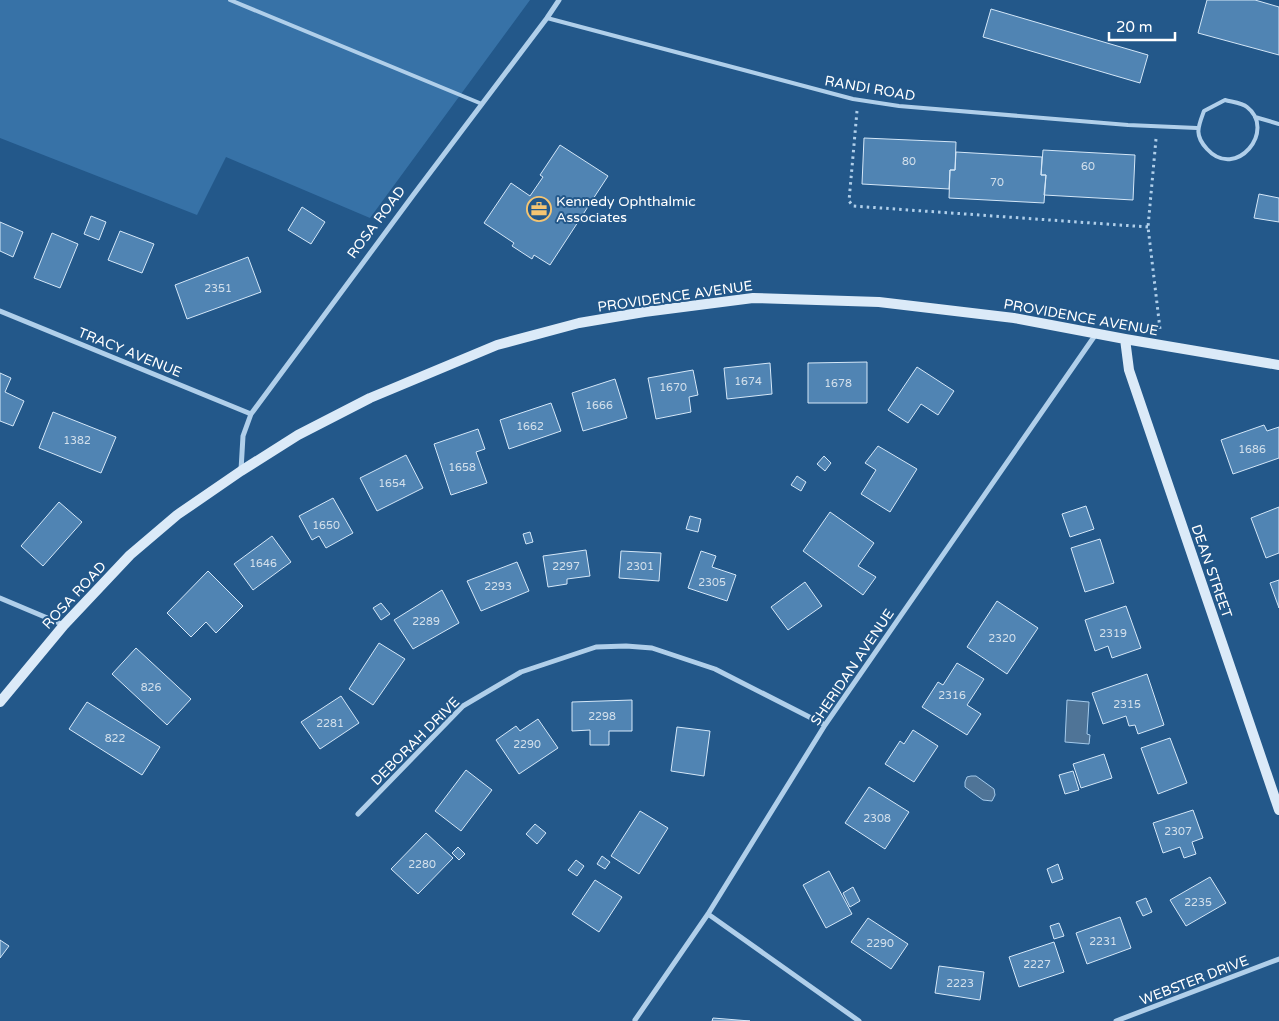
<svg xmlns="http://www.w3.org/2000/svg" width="1279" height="1021" viewBox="0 0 1279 1021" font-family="'Varela Round',sans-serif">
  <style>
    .green { fill: #3772a7 }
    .water { fill: #4f7497; stroke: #a4caeb }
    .building { fill: #5084b3; stroke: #d4e7f8 }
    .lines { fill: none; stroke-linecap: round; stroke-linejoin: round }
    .path { stroke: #b0cfea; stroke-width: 3; stroke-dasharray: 2.5 4; stroke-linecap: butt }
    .lane { stroke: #b0cfea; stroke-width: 4 }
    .street { stroke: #b0cfea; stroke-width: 5 }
    .secondary { stroke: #dbeaf8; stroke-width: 10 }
    .labels { text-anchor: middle; stroke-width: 4; stroke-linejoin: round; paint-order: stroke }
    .number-label { font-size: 11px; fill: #d3e0ec }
    .street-label { font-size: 14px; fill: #fff; stroke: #23588a }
    .poi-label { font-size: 14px; fill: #fff; stroke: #23588a; text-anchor: start }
  </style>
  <rect width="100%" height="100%" fill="#23588a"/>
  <path class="green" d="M 0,0 L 530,0 L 370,218 L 226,157 L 197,215 L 0,138 Z"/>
  <path class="water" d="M 1067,700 L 1089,702 L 1087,734 L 1090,735 L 1089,744 L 1065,742 Z
    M 971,776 L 976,776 L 994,789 L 995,795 L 992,801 L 983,800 L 965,787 L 965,782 L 967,777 Z"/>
  <path class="building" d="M 1207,0 L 1255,0 L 1279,7 L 1279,55 L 1198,33 Z
    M 991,9 L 1148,55 L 1140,83 L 983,37 Z
    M 864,138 L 956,142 L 955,170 L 950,170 L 949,189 L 862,184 Z
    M 560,145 L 608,176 L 550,265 L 534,255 L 532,259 L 512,246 L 514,243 L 484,223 L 511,183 L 530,196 L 543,177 L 540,175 Z
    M 1043,150 L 1135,155 L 1133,200 L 1044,195 L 1046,175 L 1041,175 Z
    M 956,152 L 1042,157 L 1041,175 L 1046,175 L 1044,203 L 949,198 L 950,170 L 955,170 Z
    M 1259,194 L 1279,198 L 1279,222 L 1254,218 Z
    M 302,207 L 325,222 L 311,244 L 288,230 Z
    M 91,216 L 106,222 L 99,240 L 84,234 Z
    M 0,222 L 23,232 L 13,257 L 0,251 Z
    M 120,231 L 154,244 L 142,273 L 108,260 Z
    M 52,233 L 78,244 L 60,288 L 34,278 Z
    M 248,257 L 261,292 L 187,319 L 175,285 Z
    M 867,362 L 867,403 L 808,403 L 808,363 Z
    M 770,363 L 772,394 L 727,399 L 724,368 Z
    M 917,367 L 954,391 L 938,415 L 921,404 L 908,423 L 888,410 Z
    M 693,370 L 698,395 L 689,397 L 691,412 L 656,419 L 648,378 Z
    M 0,373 L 11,378 L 5,392 L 24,401 L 13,426 L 0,421 Z
    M 615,379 L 627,418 L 583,431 L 572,393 Z
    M 551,403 L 561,431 L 509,449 L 500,420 Z
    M 53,412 L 116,437 L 101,473 L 39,448 Z
    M 1264,425 L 1267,431 L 1279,427 L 1279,458 L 1233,474 L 1221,440 Z
    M 478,429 L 485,449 L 476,452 L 487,483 L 451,495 L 434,444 Z
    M 878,446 L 917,469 L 890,512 L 861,494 L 876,470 L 865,463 Z
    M 406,455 L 423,488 L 377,511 L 360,478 Z
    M 824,456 L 831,463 L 825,471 L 817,464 Z
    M 797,476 L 806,482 L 801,491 L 791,485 Z
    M 333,498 L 353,533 L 326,548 L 319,536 L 312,540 L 299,516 Z
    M 59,502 L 82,522 L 43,566 L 21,546 Z
    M 1086,506 L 1094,529 L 1070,537 L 1062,514 Z
    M 1279,507 L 1279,553 L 1266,558 L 1251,518 Z
    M 830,512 L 874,543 L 858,566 L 876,577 L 863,595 L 803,551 Z
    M 690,516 L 701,519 L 698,532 L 686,529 Z
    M 530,532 L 533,542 L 526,544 L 523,534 Z
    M 272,536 L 291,562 L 253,590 L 234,564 Z
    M 1100,539 L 1114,583 L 1085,592 L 1071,548 Z
    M 586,550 L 590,576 L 567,579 L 567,584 L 548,587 L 543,556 Z
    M 621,551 L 661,553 L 659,581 L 619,578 Z
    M 701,551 L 716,556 L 712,567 L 736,575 L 727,601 L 688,588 Z
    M 517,562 L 529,591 L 481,611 L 467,581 Z
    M 208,571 L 243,606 L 216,633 L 206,622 L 191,637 L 167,613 Z
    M 1279,580 L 1279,608 L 1270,583 Z
    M 805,582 L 822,606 L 788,630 L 771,607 Z
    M 442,590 L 459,623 L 413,649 L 394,620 Z
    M 997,601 L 1038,628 L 1007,674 L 967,647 Z
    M 381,603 L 390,614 L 381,620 L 373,608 Z
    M 1126,606 L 1141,648 L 1112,658 L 1108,646 L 1095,651 L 1085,620 Z
    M 379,643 L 405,659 L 373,705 L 349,689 Z
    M 136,648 L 191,699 L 167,725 L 112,674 Z
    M 957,663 L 984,679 L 967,705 L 981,714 L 967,735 L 922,707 L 938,682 L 943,685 Z
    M 1147,674 L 1164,725 L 1138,734 L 1135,725 L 1129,726 L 1126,716 L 1103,724 L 1092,693 Z
    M 341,696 L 359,723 L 320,749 L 301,722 Z
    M 632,700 L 632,731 L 609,731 L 609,745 L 590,745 L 590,730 L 572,731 L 572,702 Z
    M 87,702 L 160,747 L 142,775 L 69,729 Z
    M 538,719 L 558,748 L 519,774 L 496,740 L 516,726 L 520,731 Z
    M 677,727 L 710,731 L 704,776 L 671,771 Z
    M 913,730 L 938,746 L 914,782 L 885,764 L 900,741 L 904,744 Z
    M 1170,738 L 1187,783 L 1158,794 L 1141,748 Z
    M 1104,754 L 1112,778 L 1081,788 L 1073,764 Z
    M 466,770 L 492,790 L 461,831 L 435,811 Z
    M 1073,771 L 1079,790 L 1065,794 L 1059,775 Z
    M 869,787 L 909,812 L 885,849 L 845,823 Z
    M 1193,810 L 1203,838 L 1192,842 L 1196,854 L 1184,858 L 1180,847 L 1163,853 L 1153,823 Z
    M 640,811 L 668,828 L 639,874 L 611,856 Z
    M 535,824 L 546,833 L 537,844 L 526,834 Z
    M 426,833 L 453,858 L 418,894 L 391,869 Z
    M 458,847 L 465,854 L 459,860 L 452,853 Z
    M 602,856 L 610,862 L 605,869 L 597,864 Z
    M 576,860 L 584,866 L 577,876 L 568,870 Z
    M 1058,864 L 1063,879 L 1052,883 L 1047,869 Z
    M 829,871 L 852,914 L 826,928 L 803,885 Z
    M 1210,877 L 1226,903 L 1186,926 L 1170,900 Z
    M 595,880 L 622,897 L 599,932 L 572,914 Z
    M 853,887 L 860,901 L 850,907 L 843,893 Z
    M 1146,898 L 1152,912 L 1143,916 L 1136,902 Z
    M 1120,917 L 1131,948 L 1087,964 L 1076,933 Z
    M 868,918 L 908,944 L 891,969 L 851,942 Z
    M 1059,923 L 1064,936 L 1054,939 L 1050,926 Z
    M 0,940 L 9,946 L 0,958 Z
    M 1054,942 L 1064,972 L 1019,987 L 1009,957 Z
    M 939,966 L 984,972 L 980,1000 L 935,993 Z
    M 713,1018 L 750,1021 L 712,1021 Z"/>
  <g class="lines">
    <path class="path" d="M 857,111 L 849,201 L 853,206 L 1148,227
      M 1156,139 L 1148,227 L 1160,329"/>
    <path class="lane" d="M 230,0 L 482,104
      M 547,18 L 853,99 L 899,106 L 1128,125 L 1197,128
      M 1225,100 C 1232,102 1242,103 1247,107 C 1277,130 1236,181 1207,149 C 1194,135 1198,127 1204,111 Z
      M 1255,117 L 1279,124"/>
    <path class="street" d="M 0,311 L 251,414
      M 241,470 L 243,436 L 251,414 L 414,194 L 547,18 L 559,0
      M 0,598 L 64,625
      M 358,814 L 463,706 L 521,672 L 596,647 L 626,646 L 652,648 L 715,669 L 825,725
      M 708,914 L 859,1021
      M 635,1020 L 708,914 L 825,725 L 1096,334
      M 1116,1021 L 1279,959"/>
    <path class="secondary" d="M 1125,339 L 1129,370 L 1279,810
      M 0,702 L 64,625 L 130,555 L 177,515 L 241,471 L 298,435 L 370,398 L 497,345 L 579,323 L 644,312 L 753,298 L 879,302 L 1014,318 L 1125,339 L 1279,365"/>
  </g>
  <defs>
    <symbol id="office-ring" viewBox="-11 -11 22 22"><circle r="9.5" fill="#23588a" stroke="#f5c572" stroke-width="1.5"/><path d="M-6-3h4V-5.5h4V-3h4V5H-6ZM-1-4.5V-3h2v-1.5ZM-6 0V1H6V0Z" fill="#f5c572"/></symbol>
  </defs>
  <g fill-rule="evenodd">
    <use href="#office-ring" x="525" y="195" width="28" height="28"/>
  </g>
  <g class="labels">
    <g class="number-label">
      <text x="909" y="165">80</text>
      <text x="1088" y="170">60</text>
      <text x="997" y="186">70</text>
      <text x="218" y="292">2351</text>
      <text x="748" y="385">1674</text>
      <text x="838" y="387">1678</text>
      <text x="673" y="391">1670</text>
      <text x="599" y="409">1666</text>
      <text x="530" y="430">1662</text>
      <text x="77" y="444">1382</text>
      <text x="1252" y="453">1686</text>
      <text x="462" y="471">1658</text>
      <text x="392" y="487">1654</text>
      <text x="326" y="529">1650</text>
      <text x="263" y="567">1646</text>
      <text x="566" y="570">2297</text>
      <text x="640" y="570">2301</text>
      <text x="712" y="586">2305</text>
      <text x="498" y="590">2293</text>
      <text x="426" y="625">2289</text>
      <text x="1113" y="637">2319</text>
      <text x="1002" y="642">2320</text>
      <text x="151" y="691">826</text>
      <text x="952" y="699">2316</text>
      <text x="1127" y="708">2315</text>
      <text x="602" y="720">2298</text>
      <text x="330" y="727">2281</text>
      <text x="115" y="742">822</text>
      <text x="527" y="748">2290</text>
      <text x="877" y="822">2308</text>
      <text x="1178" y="835">2307</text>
      <text x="422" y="868">2280</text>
      <text x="1198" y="906">2235</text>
      <text x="1103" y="945">2231</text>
      <text x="880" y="947">2290</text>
      <text x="1037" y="968">2227</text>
      <text x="960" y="987">2223</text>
    </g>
    <g class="street-label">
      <text transform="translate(870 88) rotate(10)" y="5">RANDI ROAD</text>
      <text transform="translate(376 222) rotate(-53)" y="5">ROSA ROAD</text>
      <text transform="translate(675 296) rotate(-8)" y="5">PROVIDENCE AVENUE</text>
      <text transform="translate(1081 317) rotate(10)" y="5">PROVIDENCE AVENUE</text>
      <text transform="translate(130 352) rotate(22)" y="5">TRACY AVENUE</text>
      <text transform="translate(1212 571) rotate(71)" y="5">DEAN STREET</text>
      <text transform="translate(74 595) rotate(-47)" y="5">ROSA ROAD</text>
      <text transform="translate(852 667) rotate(-56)" y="5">SHERIDAN AVENUE</text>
      <text transform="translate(415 741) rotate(-45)" y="5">DEBORAH DRIVE</text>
      <text transform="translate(1194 980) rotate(-21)" y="5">WEBSTER DRIVE</text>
    </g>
    <g class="poi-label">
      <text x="556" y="206">Kennedy Ophthalmic<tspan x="556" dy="16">Associates</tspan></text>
    </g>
  </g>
  <path d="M1109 32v8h66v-8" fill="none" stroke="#ffffff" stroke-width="2.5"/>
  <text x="1116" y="32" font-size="15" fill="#ffffff" stroke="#23588a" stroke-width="4" paint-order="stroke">20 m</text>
</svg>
